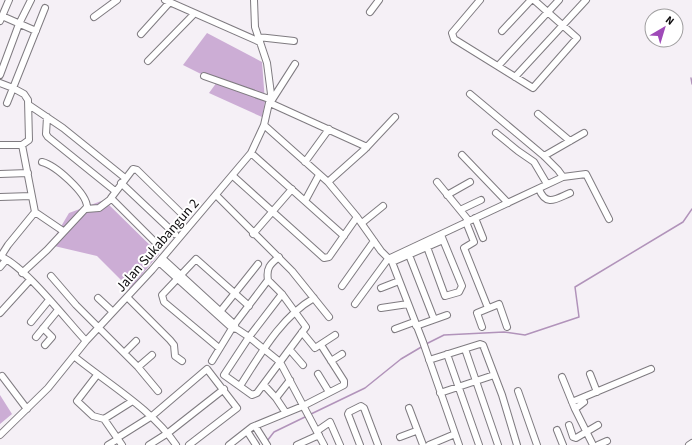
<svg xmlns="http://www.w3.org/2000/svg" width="692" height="445" viewBox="0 0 692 445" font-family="'Source Sans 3',sans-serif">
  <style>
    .forest { fill: #ccadd5 }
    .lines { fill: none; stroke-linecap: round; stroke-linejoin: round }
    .stream { stroke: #b193ba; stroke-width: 1.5 }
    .minor-casing { stroke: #7f7b80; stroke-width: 8 }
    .minor { stroke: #fff; stroke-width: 6 }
    .labels { text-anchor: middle; stroke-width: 4; stroke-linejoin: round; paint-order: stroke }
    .street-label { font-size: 14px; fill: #0e0c0e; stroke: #fff }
  </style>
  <rect width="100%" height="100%" fill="#f5f0f6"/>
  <path class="forest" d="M 207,33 L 262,62 L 265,102 L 262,117 L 209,93 L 217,82 L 183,65 Z
    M 104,200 L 159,254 L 130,289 L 97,256 L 50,245 L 69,213 Z
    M 0,395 L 12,414 L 0,424 Z"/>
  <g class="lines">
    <path class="stream" d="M 691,78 L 692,84
      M 426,344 L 444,335 L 504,332 L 525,335 L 579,317 L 575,287 L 683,222 L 692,209
      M 311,414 L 365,388 L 401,359 L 423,346
      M 267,441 L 274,432 L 307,416"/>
    <defs>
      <path id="minor" d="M 165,0 L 260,42
        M 480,0 L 452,33 L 454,39 L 533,88 L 577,38 L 534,0
        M 370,12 L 379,0
        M 2,16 L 36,31
        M 94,17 L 117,0
        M 0,21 L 9,0
        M 502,31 L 531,0
        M 141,34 L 169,3
        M 258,37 L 294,41
        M 148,61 L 194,14
        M 498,66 L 559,0
        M 0,75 L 19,24 L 31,0
        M 204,76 L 272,100 L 295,64
        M 515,77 L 586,0
        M 0,83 L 13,88 L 7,103
        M 470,94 L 544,156 L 558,170 L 563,177
        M 270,103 L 367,147
        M 29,105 L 63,128 L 125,178
        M 538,114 L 570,141
        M 47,117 L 46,134 L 48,137 L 115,191
        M 264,125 L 328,182 L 357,217 L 381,251 L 392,262 L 423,342 L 459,445
        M 496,133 L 518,151 L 534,162 L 547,184
        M 0,145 L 22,145 L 29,140 L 28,100 L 24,94 L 13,88 L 45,8
        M 22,145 L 35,212 L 63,231
        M 251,153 L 344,236
        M 462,155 L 508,203
        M 544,156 L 584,133
        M 305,162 L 329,129
        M 133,169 L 137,170 L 185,217 L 158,245 L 111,198 Z
        M 0,174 L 28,173
        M 233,176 L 324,258 L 329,257 L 357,217
        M 328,182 L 365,149 L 395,117
        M 437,182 L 469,221
        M 121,183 L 175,234
        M 539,189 C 546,207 556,199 570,193
        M 216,195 L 292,271 L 329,317
        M 447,195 L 470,182
        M 0,197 L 31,196
        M 305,201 L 319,175
        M 86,209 L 99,208 L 111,199
        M 460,210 L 481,200
        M 475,218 L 483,238
        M 466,222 L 474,242 L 464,248 L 488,308
        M 362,223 L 383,206
        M 253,234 L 292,189
        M 427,247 L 445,296 L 459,292 L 462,286 L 441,235
        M 409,255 L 434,319
        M 0,256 C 26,267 66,320 86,341
        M 1,256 L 8,245 L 35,212
        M 162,258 L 235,325
        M 159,262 L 232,328 L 237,329 L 249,337 L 280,362 L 324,445
        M 392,262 L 443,240
        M 0,267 L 6,260
        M 22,273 L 47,250 L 87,207 C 87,193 55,165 42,162
        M 51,276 L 76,305 L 138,367 L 158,391
        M 268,280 C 266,268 270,264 279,257
        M 342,286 L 374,241
        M 381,288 L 399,281
        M 98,298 L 113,312
        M 128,298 L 170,340 L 174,345 L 175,356 L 182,361
        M 355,304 L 388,259 L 563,177 L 586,174 L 609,219
        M 381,308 L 408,304
        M 0,313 L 30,280
        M 219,313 L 258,264
        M 31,322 L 49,300
        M 416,326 L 447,315
        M 482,327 L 477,313 L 499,304 L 507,327
        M 43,328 L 52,337 L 45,345
        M 395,329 L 414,322
        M 302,332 L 315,348 L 335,335
        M 36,337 L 58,310
        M 219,348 L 164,302 L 162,295 L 196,259 L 249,306
        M 465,349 L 498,445
        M 290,350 L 303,365
        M 124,353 L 136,341
        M 447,354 L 479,445
        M 75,357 C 107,383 154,411 176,445
        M 429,360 L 480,344 L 483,345 L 502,395 L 517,445
        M 212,361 L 234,325 L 268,280 L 282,294 L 306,327 L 257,393 L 252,395 L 224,375 L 249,337 L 282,294
        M 331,361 L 342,354
        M 138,367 L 152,355
        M 318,374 L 329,392
        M 590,374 L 597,392
        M 97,375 L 77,401 L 93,416 L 104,419 L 122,445
        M 2,376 L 27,409
        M 562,377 L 575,409 L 593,445
        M 264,385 L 276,398 L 286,413
        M 240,386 C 260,355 281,317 314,298
        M 518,391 L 537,445
        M 440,393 L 494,375
        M 276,398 L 290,380
        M 572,402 L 651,369
        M 409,408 L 423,445
        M 575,409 L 584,402
        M 104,419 L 131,402
        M 569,425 L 573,437 L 576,438 L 598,425
        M 255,426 L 267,445
        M 557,430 L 563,445
        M 247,431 L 256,445
        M 317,431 L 330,422 L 340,445
        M 0,435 L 48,388 L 86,341 L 152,270 L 251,153 L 264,125 L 271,94 L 267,63 L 255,27 L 254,0
        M 400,437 L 416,431
        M 117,438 L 152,416 L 207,369 L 237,408 L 189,445
        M 108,445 L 118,439
        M 149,445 L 168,433 L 224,389
        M 229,445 L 252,427 L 303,406 L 344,385 L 344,381 L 321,345
        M 297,445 L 319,435
        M 360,445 L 348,414 L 349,412 L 361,406 L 364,408 L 378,445
        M 429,445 L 455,434
        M 598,445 L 607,441
        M 689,445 L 692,443"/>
    </defs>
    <use href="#minor" class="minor-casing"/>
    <use href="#minor" class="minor"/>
  </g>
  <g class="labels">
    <g class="street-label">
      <text transform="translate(157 245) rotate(-49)" y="5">Jalan Sukabangun 2</text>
    </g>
  </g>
  <g transform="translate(664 28) rotate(38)"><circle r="19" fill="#ffffff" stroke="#9f9e9f"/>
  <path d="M0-3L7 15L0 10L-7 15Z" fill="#9f4ab8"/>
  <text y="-6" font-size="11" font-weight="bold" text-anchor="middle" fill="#0e0c0e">N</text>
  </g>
</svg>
